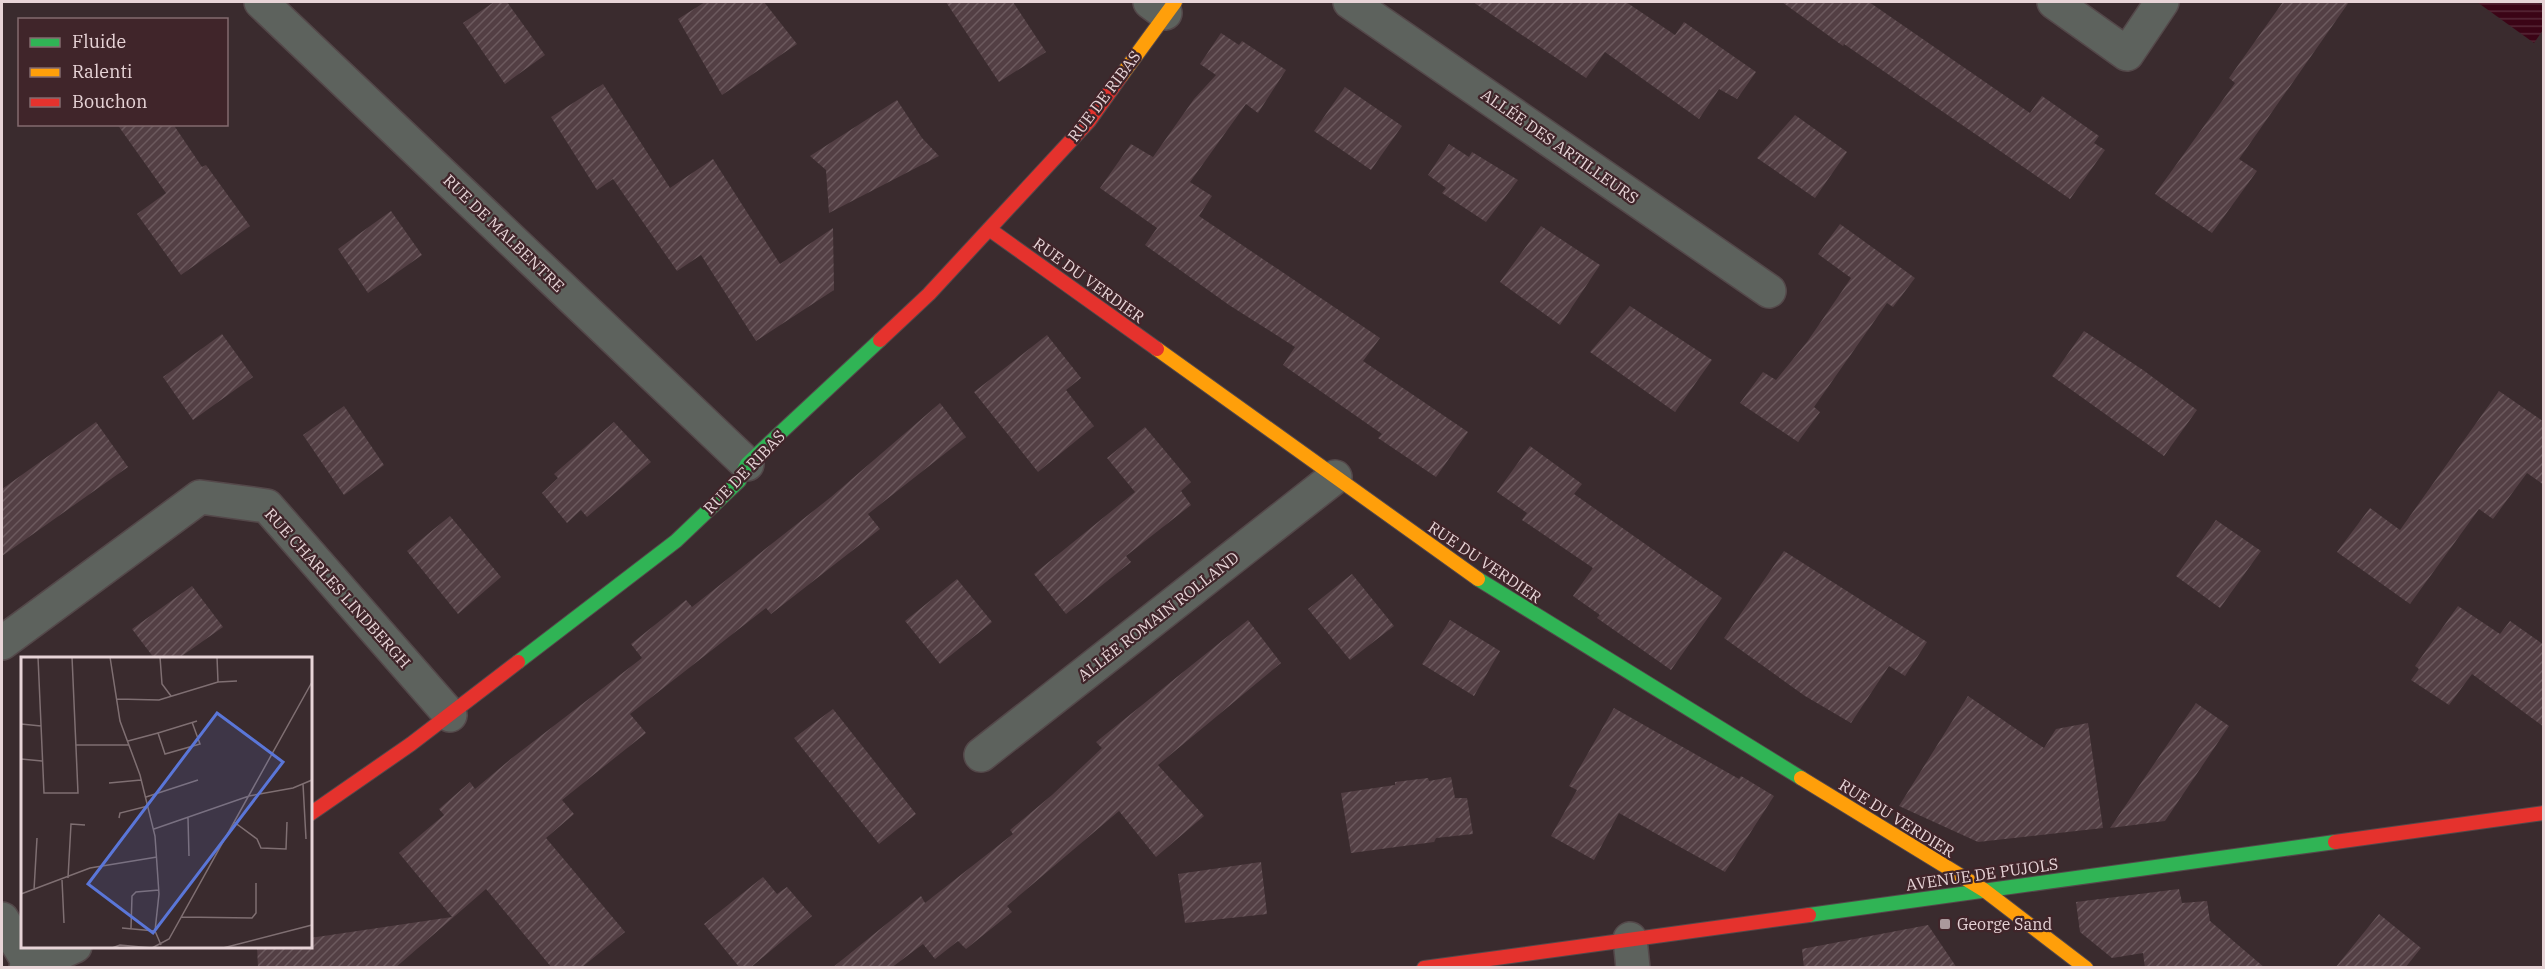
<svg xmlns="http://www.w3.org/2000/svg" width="2545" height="969" viewBox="0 0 2545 969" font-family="'IBM Plex Serif',serif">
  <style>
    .water { fill: url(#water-rules) }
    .building { fill: url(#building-hatch) }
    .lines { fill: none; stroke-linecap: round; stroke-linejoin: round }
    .street-casing { stroke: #54484a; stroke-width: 36 }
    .fast-casing { stroke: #54484a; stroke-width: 16 }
    .slow-casing { stroke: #54484a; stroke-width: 16 }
    .jam-casing { stroke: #54484a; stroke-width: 16 }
    .street { stroke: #5d625d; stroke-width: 33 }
    .fast { stroke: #30b455; stroke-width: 14 }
    .slow { stroke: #ff9f0a; stroke-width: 14 }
    .jam { stroke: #e5322d; stroke-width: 14 }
    .poi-dot { fill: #aa999c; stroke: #40252a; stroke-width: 2 }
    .labels { text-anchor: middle; stroke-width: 4.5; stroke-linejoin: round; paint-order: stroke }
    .street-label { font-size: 16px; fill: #e7d4d7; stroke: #40252a }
    .poi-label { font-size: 16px; fill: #e7d4d7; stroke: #40252a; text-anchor: start }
    .inset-road { fill: none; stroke: #7f6f72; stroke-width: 1.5 }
    .view { fill: #5a76d8; fill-opacity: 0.15; stroke: #5a76d8; stroke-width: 3 }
    .inset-edge { fill: none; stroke: #e7d4d7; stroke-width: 3 }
  </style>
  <defs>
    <pattern id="water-rules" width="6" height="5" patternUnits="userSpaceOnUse" patternTransform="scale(1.5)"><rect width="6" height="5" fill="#3b0416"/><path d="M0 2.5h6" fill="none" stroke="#572837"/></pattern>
    <pattern id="building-hatch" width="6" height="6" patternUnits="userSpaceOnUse" patternTransform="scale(1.5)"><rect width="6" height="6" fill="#533f44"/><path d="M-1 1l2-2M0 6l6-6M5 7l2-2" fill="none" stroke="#6c5a5e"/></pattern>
  </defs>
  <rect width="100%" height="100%" fill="#3a2b2e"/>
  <path class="water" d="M 2477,2 L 2537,2 L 2543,6 L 2543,30 L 2534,43 Z"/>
  <path class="building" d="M 494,2 L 507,2 L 545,55 L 505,84 L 463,23 Z
    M 705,2 L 764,2 L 797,44 L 722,95 L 678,19 Z
    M 946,2 L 1013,2 L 1046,52 L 999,82 Z
    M 1473,2 L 1626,2 L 1675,35 L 1684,22 L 1756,72 L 1737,99 L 1719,89 L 1699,119 L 1605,52 L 1586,78 Z
    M 1782,2 L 1869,2 L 2030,113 L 2042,96 L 2099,136 L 2094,143 L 2105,150 L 2070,199 L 1844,44 L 1843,46 Z
    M 2283,2 L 2349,2 L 2239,159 L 2257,171 L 2212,233 L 2155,194 L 2235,83 L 2229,78 Z
    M 1221,33 L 1239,45 L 1242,41 L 1286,70 L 1258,113 L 1246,104 L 1190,182 L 1212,196 L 1199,216 L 1380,338 L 1363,361 L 1468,432 L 1436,477 L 1378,438 L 1382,434 L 1283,365 L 1295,347 L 1229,305 L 1145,245 L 1157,228 L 1100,188 L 1131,144 L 1153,157 L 1194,99 L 1216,75 L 1200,64 Z
    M 603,84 L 670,188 L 713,159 L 780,264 L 833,228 L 834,290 L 756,341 L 701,255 L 677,271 L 613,179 L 597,190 L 551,117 Z
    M 1345,87 L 1402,126 L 1371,170 L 1314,131 Z
    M 897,100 L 922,138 L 939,156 L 829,213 L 826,170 L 810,156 Z
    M 1795,115 L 1847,152 L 1815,198 L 1757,158 Z
    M 117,124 L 173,124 L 202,167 L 206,165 L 250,226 L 181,275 L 137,214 L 166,193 Z
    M 1449,144 L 1469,157 L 1472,152 L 1518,180 L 1486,222 L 1442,193 L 1446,188 L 1428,175 Z
    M 391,211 L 422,255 L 368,293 L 338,249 Z
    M 1840,224 L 1915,278 L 1893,307 L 1887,303 L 1814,407 L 1820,412 L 1798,442 L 1740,403 L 1763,372 L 1776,380 L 1807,342 L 1851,278 L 1818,254 Z
    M 1541,226 L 1600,265 L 1560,325 L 1500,282 Z
    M 1630,306 L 1712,360 L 1675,412 L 1590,352 Z
    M 2084,331 L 2143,370 L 2197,410 L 2164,456 L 2052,376 Z
    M 222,334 L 253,377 L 193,420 L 163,377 Z
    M 1047,335 L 1081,378 L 1066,390 L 1094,426 L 1038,472 L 974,392 Z
    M 2499,391 L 2544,422 L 2544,485 L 2527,473 L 2493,519 L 2479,509 L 2410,604 L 2337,552 L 2370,508 L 2400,530 Z
    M 940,403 L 966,437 L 868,514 L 880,529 L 771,614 L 766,608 L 630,714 L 646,733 L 562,800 L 574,814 L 546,838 L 625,932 L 581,968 L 552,968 L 486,889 L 395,968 L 258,968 L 257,946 L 310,946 L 310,938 L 452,917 L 399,853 L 444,815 L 439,809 L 470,782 L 475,789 L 512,758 L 642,658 L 631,644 L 686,600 L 692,607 L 831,497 Z
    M 344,406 L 384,465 L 344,495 L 303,435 Z
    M 96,422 L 128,467 L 2,556 L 2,489 Z
    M 614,422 L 651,462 L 587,517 L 581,510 L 567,523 L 542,493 L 558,478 L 554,474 Z
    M 1145,427 L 1191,482 L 1181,491 L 1191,505 L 1126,556 L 1131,562 L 1066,614 L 1034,574 L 1135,492 L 1107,458 Z
    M 1530,446 L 1582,484 L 1574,494 L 1722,598 L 1671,670 L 1597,618 L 1600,615 L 1573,596 L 1593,568 L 1522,520 L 1527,513 L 1497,492 Z
    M 450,516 L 501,577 L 458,614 L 407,551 Z
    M 2216,520 L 2261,551 L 2220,608 L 2176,576 Z
    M 1784,551 L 1927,642 L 1905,676 L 1889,666 L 1851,723 L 1805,696 L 1724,638 Z
    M 1352,574 L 1394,626 L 1350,660 L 1308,609 Z
    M 957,579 L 992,622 L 940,664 L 905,621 Z
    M 192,586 L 223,627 L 179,658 L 154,658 L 132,629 Z
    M 2458,606 L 2500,634 L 2510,621 L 2544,645 L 2544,727 L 2472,674 L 2449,705 L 2411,680 L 2419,669 L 2415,666 Z
    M 1248,620 L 1281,663 L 1158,765 L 1204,816 L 1156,857 L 1119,811 L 1007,906 L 1012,912 L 966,949 L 958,941 L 935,959 L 923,944 L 891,968 L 832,968 L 921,896 L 925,903 L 1013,834 L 1010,830 L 1052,795 L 1102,748 L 1096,742 Z
    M 1450,620 L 1500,651 L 1474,696 L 1422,664 Z
    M 1968,696 L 2044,748 L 2056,729 L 2088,723 L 2103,828 L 1978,842 L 1899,806 Z
    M 2196,703 L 2229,726 L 2165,821 L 2110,828 Z
    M 1614,708 L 1739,779 L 1741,776 L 1774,796 L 1725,872 L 1619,813 L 1594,860 L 1551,836 L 1577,790 L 1569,786 Z
    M 833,709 L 916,814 L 879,844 L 794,738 Z
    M 1451,777 L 1455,798 L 1467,798 L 1473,834 L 1436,838 L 1434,842 L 1351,853 L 1341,793 L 1395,785 L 1395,782 L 1428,778 L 1429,781 Z
    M 1261,862 L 1267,914 L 1185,923 L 1178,874 Z
    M 763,877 L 777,894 L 787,887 L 812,916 L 750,968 L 740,968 L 704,924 Z
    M 2179,889 L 2182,903 L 2207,901 L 2210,921 L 2265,968 L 2145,968 L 2143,953 L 2112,958 L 2080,932 L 2076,902 Z
    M 2379,914 L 2421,948 L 2405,968 L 2335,968 Z
    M 1928,925 L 1957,968 L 1804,968 L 1802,949 Z"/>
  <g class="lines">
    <defs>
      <path id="street" d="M 261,2 L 747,464
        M 1150,2 L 1165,13
        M 1350,2 L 1769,291
        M 2054,2 L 2127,54 L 2162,2
        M 2,643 L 200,497 L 267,506 L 450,715
        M 981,755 L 1335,477
        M 2,919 L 30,964
        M 1630,939 L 1633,968
        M 26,968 L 75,946"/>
      <path id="fast" d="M 1478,579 L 1801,778
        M 518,662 L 676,541 L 739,481 L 747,464 L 880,340
        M 1809,915 L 2335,842"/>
      <path id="slow" d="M 1121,76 L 1175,2
        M 1157,349 L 1478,579
        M 1801,778 L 1984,890 L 2086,968"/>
      <path id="jam" d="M 989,229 L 1157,349
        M 880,340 L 929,294 L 1089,121 L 1121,76
        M 310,814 L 411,744 L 518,662
        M 2335,842 L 2544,813
        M 1424,968 L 1809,915"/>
    </defs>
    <use href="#street" class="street-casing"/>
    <use href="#fast" class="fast-casing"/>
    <use href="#slow" class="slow-casing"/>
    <use href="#jam" class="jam-casing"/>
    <use href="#street" class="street"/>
    <use href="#fast" class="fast"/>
    <use href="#slow" class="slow"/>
    <use href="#jam" class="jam"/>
  </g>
  <rect class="poi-dot" x="1939" y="918" width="12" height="12" rx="3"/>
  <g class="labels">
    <g class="street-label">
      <text transform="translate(1104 96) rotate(-53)" y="6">RUE DE RIBAS</text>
      <text transform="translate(1560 146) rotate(35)" y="6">ALLÉE DES ARTILLEURS</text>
      <text transform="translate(504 233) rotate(44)" y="6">RUE DE MALBENTRE</text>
      <text transform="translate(1089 280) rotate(36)" y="6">RUE DU VERDIER</text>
      <text transform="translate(744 472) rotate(-46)" y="6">RUE DE RIBAS</text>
      <text transform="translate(1485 562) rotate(34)" y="6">RUE DU VERDIER</text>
      <text transform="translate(338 588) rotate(48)" y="6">RUE CHARLES LINDBERGH</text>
      <text transform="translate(1158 616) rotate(-38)" y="6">ALLÉE ROMAIN ROLLAND</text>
      <text transform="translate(1897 818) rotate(32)" y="6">RUE DU VERDIER</text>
      <text transform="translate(1982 874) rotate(-8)" y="6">AVENUE DE PUJOLS</text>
    </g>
    <g class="poi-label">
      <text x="1957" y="930">George Sand</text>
    </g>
  </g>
  <g transform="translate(21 657)">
    <rect width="291" height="291" fill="#3a2b2e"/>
    <path class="inset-road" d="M 17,0 L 23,136 L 57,136 L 51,0M 89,0 L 99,64 L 119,118 L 134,179 L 138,237 L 134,274 L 140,288M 139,0 L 141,27 L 150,39M 196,0 L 197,25M 96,42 L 138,43 L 197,25 L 216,24M 171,65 L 179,87 L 144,97 L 137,76 L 176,64M 0,67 L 20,69M 107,84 L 137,76M 55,88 L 108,88M 0,102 L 21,104M 88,126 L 120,123M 282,127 L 285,182M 125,140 L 177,123M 98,161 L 99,156 L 127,149M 167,161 L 168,199M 213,165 L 236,182 L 240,191 L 265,192 L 266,165M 133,172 L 228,139 L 272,131 L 291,123M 47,221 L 50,167 L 64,168M 41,223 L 43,266M 13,233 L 16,181M 0,237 L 69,211 L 136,200M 160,260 L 231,261 L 235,256 L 235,226M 101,271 L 134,274M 110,271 L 111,239 L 115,235 L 138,233M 91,291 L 99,288 L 131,291M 131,291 L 148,282 L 291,25M 202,291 L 291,268"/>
    <path class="view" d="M 196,56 L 262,105 L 132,276 L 67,227 Z"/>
    <rect width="291" height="291" class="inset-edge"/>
  </g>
  <rect width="2545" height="969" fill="none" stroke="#e7d4d7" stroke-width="6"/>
  <rect x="18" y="18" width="210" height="108" fill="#40252a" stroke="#836b6f" stroke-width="1.5"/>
  <rect x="30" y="38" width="30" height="9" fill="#30b455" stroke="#836b6f" stroke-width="1.5"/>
  <text x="72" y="48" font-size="18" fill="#e7d4d7">Fluide</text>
  <rect x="30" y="68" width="30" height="9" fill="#ff9f0a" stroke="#836b6f" stroke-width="1.5"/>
  <text x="72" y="78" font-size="18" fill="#e7d4d7">Ralenti</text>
  <rect x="30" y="98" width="30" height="9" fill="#e5322d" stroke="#836b6f" stroke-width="1.5"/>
  <text x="72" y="108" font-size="18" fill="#e7d4d7">Bouchon</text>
</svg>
